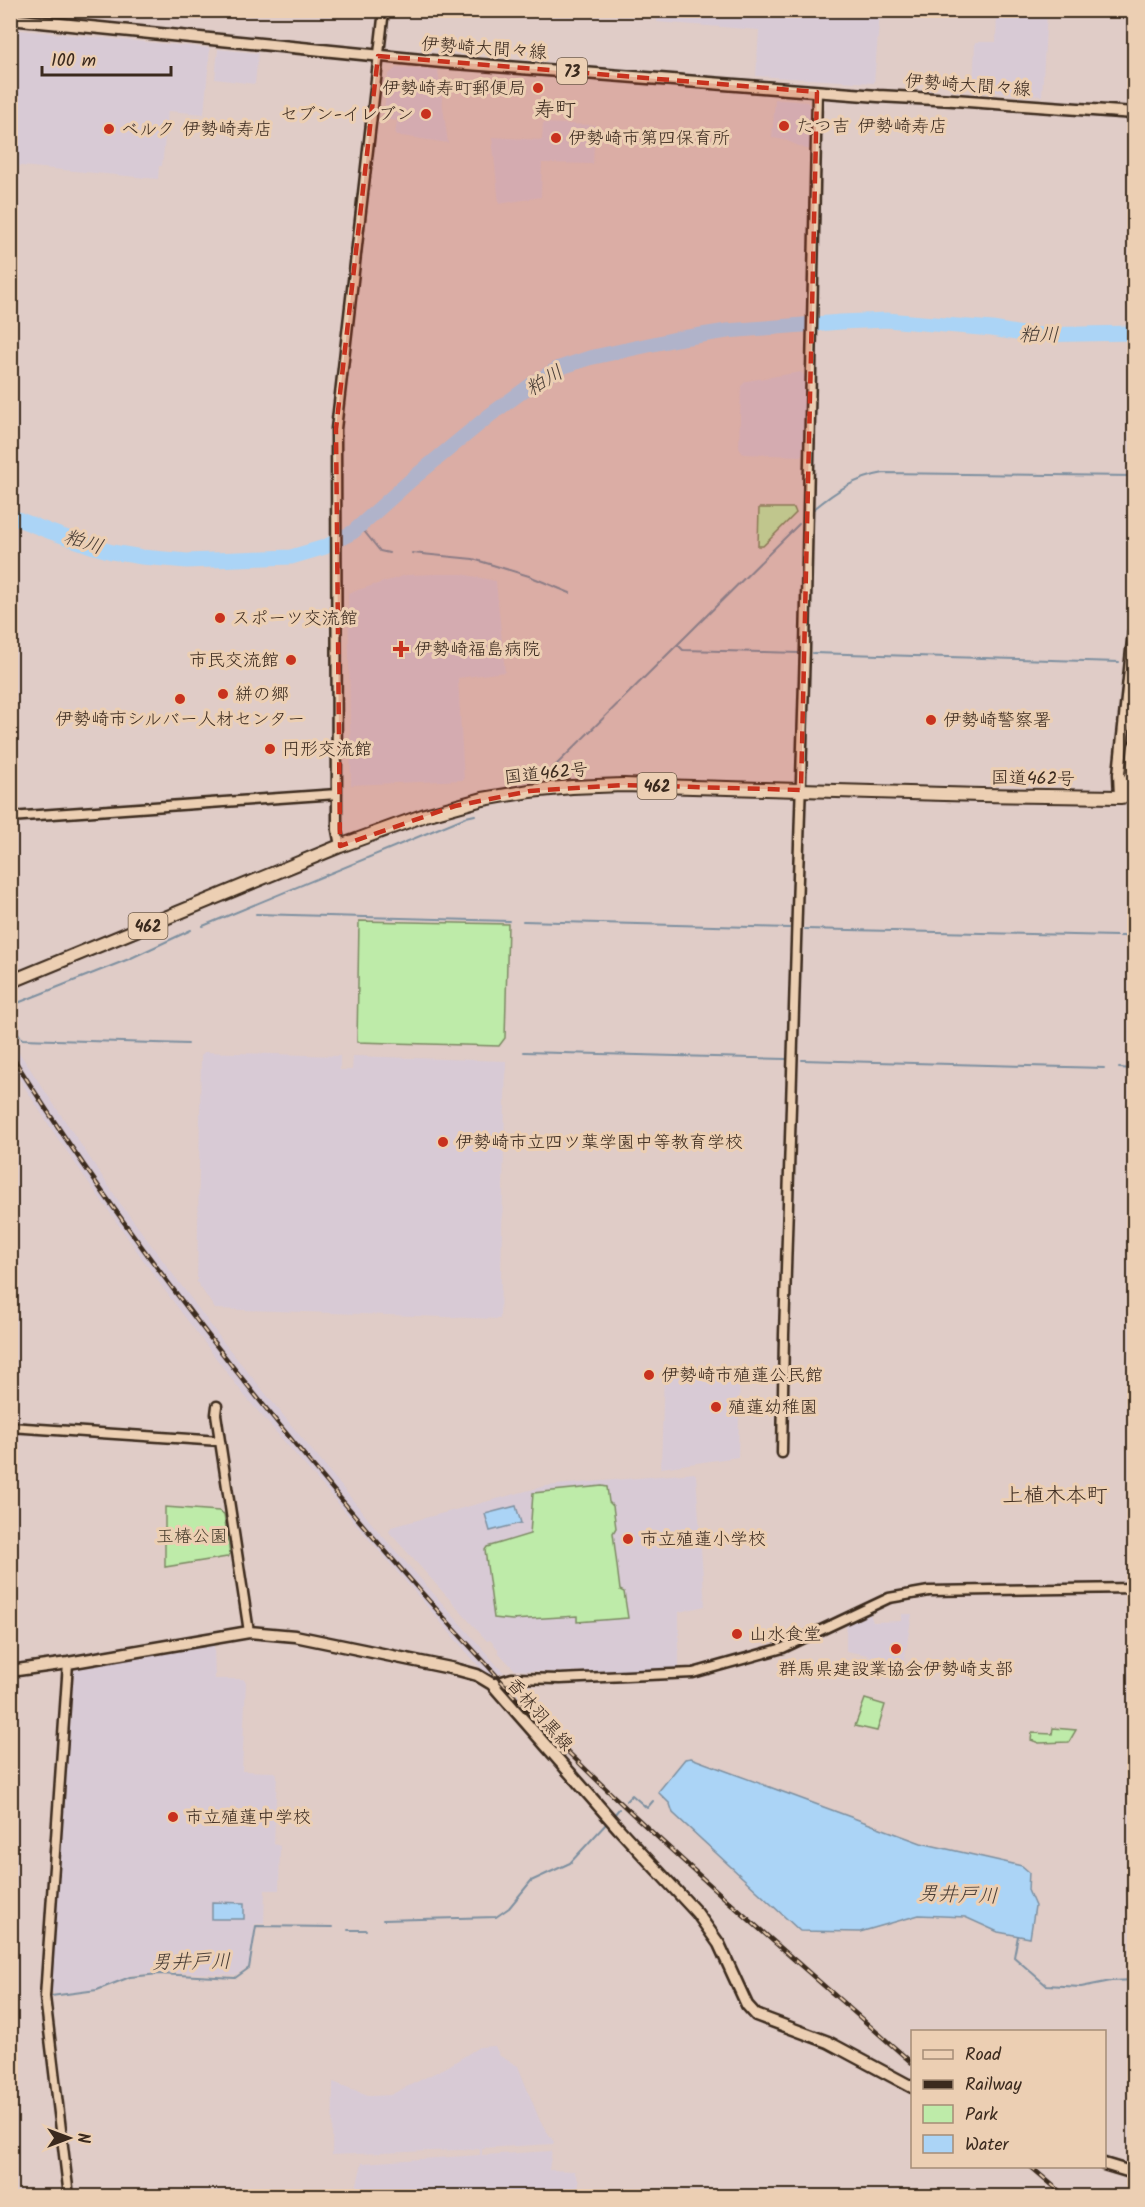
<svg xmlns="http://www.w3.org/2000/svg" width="1145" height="2207" viewBox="0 0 1145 2207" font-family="Kalam,'Klee One',sans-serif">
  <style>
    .built { fill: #d8cad5 }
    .green { fill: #beeba9; stroke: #7c8a64; stroke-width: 1.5 }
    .water { fill: #abd4f6; stroke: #7e90a0; stroke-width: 1.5 }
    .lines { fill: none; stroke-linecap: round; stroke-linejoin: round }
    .stream { stroke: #7e90a0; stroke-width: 2 }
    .river { stroke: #abd4f6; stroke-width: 15 }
    .minor-casing { stroke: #3b2a1e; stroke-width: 13 }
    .major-casing { stroke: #3b2a1e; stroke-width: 15 }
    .highway-casing { stroke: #3b2a1e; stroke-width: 16 }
    .minor { stroke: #eccfb3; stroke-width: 8 }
    .major { stroke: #eccfb3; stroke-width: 10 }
    .highway { stroke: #eccfb3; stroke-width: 12 }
    .rail-casing { stroke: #3b2a1e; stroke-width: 4.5 }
    .rail { stroke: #eccfb3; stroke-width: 2; stroke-dasharray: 7; stroke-linecap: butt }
    .marked { fill: #c8321e; fill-opacity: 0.2; stroke: #c8321e; stroke-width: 4.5; stroke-dasharray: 12 8; stroke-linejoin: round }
    .poi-dot { fill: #c8321e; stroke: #eccfb3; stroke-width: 2 }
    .labels { text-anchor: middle; stroke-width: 6; stroke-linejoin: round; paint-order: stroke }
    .shield { fill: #eccfb3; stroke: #705c4b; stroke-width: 1.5 }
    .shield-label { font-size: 16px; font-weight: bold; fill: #3b2a1e }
    .street-label { font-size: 18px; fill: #3b2a1e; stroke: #eccfb3 }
    .poi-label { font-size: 18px; fill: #3b2a1e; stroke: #eccfb3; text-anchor: start }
    .park-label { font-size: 18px; fill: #483d2c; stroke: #eccfb3 }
    .water-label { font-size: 20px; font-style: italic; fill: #463b34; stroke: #eccfb3 }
    .quarter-label { font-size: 21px; fill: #3b2a1e; stroke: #eccfb3 }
  </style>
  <rect width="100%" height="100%" fill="#e0ccc7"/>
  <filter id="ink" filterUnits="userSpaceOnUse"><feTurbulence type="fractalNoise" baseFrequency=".0167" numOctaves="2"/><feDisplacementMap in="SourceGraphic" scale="12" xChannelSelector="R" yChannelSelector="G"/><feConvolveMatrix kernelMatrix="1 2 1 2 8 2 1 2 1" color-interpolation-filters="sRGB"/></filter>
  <g filter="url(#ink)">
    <path class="built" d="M 658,11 L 880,11 L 874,83 L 756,76 L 759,30 L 657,22 Z
      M 997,11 L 1047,11 L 1042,96 L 973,90 L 975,42 L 996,42 Z
      M 10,29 L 210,48 L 204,114 L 168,111 L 162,166 L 159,166 L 158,179 L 11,165 Z
      M 218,49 L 258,53 L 255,84 L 215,79 Z
      M 396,68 L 438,70 L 448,143 L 395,135 L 397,121 L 383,119 L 388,75 Z
      M 775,99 L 807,102 L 812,107 L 811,149 L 806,149 L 785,140 L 772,138 Z
      M 543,123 L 595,125 L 593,164 L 542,163 L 541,197 L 499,204 L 492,137 L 542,140 Z
      M 801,372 L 806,377 L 805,449 L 801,456 L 743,454 L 739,448 L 741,386 L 746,381 Z
      M 435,574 L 462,574 L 496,581 L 505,672 L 458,678 L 464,780 L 351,785 L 348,593 L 406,575 Z
      M 10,1039 L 120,1203 L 224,1343 L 378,1531 L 504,1673 L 488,1676 L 475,1662 L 244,1395 L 163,1288 L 56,1136 L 11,1066 Z
      M 204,1052 L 340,1056 L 340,1070 L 352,1070 L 353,1056 L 506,1061 L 500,1319 L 215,1309 L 197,1282 L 201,1056 Z
      M 664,1370 L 740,1371 L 738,1457 L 661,1468 Z
      M 694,1473 L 696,1475 L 705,1606 L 679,1612 L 679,1669 L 553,1672 L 515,1670 L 498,1652 L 498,1649 L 490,1640 L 487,1641 L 389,1532 L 391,1527 L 545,1486 Z
      M 872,1611 L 870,1614 L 873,1622 L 901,1621 L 902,1614 L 912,1614 L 904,1662 L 846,1651 L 846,1623 Z
      M 211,1645 L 214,1646 L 215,1679 L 243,1679 L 246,1682 L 242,1771 L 275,1772 L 277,1774 L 274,1844 L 280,1846 L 279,1890 L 265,1890 L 264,1924 L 255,1924 L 248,1967 L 236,1975 L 169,1972 L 131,1975 L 98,1989 L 55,1994 L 51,1991 L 74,1672 L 76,1668 Z
      M 495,2046 L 500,2056 L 518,2066 L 540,2121 L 554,2142 L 553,2144 L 482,2148 L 482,2155 L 552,2151 L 549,2170 L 574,2171 L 579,2182 L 578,2189 L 546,2188 L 545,2196 L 354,2196 L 362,2163 L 480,2155 L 480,2149 L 332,2155 L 333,2082 L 371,2096 L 390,2095 L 447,2067 L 479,2047 Z"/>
    <path class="green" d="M 759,508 L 794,508 L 796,513 L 763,546 L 758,546 Z
      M 359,921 L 508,924 L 505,1038 L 499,1046 L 357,1042 Z
      M 602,1486 L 607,1487 L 609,1502 L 613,1506 L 616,1528 L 613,1533 L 620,1590 L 624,1592 L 628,1618 L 577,1622 L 577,1616 L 512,1620 L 494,1618 L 485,1550 L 487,1547 L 530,1534 L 533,1493 Z
      M 165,1507 L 219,1511 L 224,1514 L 230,1554 L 227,1557 L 165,1567 Z
      M 865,1699 L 885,1705 L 877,1731 L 855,1726 Z
      M 1053,1728 L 1076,1730 L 1069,1742 L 1039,1743 L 1031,1740 L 1032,1733 L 1052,1734 Z"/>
    <path class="water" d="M 516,1506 L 521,1523 L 490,1531 L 485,1514 Z
      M 691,1758 L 921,1843 L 1022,1866 L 1029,1872 L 1028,1890 L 1035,1906 L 1030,1938 L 998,1932 L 965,1917 L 919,1915 L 860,1932 L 800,1931 L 673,1813 L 670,1804 L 658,1792 L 685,1759 Z
      M 212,1902 L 244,1903 L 244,1919 L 212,1919 Z"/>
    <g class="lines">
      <path class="stream" d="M 814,509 C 836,491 855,478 884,473 L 1134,476
        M 360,526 L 380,551 L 389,553
        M 412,553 L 473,559 L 529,576 L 570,593
        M 678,645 L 683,650 L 799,653
        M 813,653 L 1119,662
        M 548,773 L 799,524
        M 256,914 L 509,921
        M 523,921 L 789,928
        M 203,926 L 466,817 L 475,815
        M 805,929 L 1116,936
        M 1120,936 L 1134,936
        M 10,1006 L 129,959 L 191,930
        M 10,1021 L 22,1039 L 188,1044
        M 524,1052 L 786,1059
        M 802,1060 L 1104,1068
        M 1119,1068 L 1134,1069
        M 626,1801 L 632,1795 L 647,1808 L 653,1801
        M 614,1815 L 619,1809
        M 383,1920 L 496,1917 L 509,1908 L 531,1881 L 570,1863 L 606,1824
        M 348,1930 L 366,1930
        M 1018,1936 L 1014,1957 L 1046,1985 L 1081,1987 L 1111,1981 L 1134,1980
        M 51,1996 L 97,1990 L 130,1977 L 159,1974 L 235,1978 L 249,1968 L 256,1926 L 333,1927"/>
      <path class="river" d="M 10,516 L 51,532 L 91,546 L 112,552 L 142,557 L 187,561 L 291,557 L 325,547 L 353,532 L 411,480 L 490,415 L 531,385 L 559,368 L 589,358 L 676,339 L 727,331 L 841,322 L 887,320 L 992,329 L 1029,335 L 1134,333"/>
      <defs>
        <path id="minor" d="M 10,817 L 337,794
          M 340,846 L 337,830 L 336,429 L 384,10
          M 217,1406 L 216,1414 L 220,1441 L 249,1632
          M 10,1427 L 220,1441
          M 782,1453 L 784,1335 L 805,648 L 817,92
          M 68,1663 L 45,1997 L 69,2196
          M 492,1684 L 512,1678 L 560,1679 L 693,1673 L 783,1648 L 889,1598 L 929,1591 L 1134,1588"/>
        <path id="major" d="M 10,19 L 442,62 L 878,96 L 954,100 L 1134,113
          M 1120,797 L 1119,774 L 1134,631
          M 1120,797 L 1131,774 L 1134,746
          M 10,1671 L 68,1663 L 249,1632 L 295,1636 L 455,1669 L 477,1675 L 492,1684 L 619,1829 L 697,1913 L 719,1944 L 747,2005 L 756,2015 L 828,2042 L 912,2087
          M 1104,2164 L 1134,2173"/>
        <path id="highway" d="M 10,982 L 340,846 L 425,815 L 483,799 L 530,791 L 572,787 L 623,785 L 981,795 L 1120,797 L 1134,795"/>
      </defs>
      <use href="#minor" class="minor-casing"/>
      <use href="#major" class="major-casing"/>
      <use href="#highway" class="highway-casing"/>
      <use href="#minor" class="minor"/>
      <use href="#major" class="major"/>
      <use href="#highway" class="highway"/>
      <defs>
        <path id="rail" d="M 10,1053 C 118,1225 243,1386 375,1539 C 412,1582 450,1625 489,1667 C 504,1684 518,1702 534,1718 C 654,1840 784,1950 912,2063
          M 1030,2166 L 1065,2196"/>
      </defs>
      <use href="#rail" class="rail-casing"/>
      <use href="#rail" class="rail"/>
    </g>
  </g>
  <path class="marked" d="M 378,56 L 817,92 L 801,790 L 623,785 L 530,791 L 455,806 L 340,846 L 336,429 Z"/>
  <g class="poi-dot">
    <circle cx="538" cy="88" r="6"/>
    <circle cx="426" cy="114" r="6"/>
    <circle cx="784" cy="126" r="6"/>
    <circle cx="109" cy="129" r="6"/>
    <circle cx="556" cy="138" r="6"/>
    <circle cx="220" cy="618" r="6"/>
    <path d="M398 640h6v6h6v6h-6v6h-6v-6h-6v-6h6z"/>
    <circle cx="291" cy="660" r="6"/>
    <circle cx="223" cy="694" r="6"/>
    <circle cx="180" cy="699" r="6"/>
    <circle cx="931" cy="720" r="6"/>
    <circle cx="270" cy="749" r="6"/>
    <circle cx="443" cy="1142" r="6"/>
    <circle cx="649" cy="1375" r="6"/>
    <circle cx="716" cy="1407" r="6"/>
    <circle cx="628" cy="1539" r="6"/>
    <circle cx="737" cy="1634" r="6"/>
    <circle cx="896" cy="1649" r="6"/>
    <circle cx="173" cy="1817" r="6"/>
  </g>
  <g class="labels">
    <g class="shield">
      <rect x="557" y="58" width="30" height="26" rx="4.5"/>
      <rect x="637.5" y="773" width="39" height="26" rx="4.5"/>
      <rect x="128.5" y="913" width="39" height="26" rx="4.5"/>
    </g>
    <g class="shield-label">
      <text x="572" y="77">73</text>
      <text x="657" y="792">462</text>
      <text x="148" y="932">462</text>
    </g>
    <g class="street-label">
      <text transform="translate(484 48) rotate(4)" y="6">伊勢崎大間々線</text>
      <text transform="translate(968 85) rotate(4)" y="6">伊勢崎大間々線</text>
      <text transform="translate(546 773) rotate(-6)" y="6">国道462号</text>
      <text transform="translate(1033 778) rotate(1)" y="6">国道462号</text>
      <text transform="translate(540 1714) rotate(49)" y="6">香林羽黒線</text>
    </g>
    <g class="poi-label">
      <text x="526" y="94" text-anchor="end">伊勢崎寿町郵便局</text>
      <text x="414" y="120" text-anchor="end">セブン-イレブン</text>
      <text x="796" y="132">たつ吉 伊勢崎寿店</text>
      <text x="121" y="135">ベルク 伊勢崎寿店</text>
      <text x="568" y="144">伊勢崎市第四保育所</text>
      <text x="232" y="624">スポーツ交流館</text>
      <text x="414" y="655">伊勢崎福島病院</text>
      <text x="279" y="666" text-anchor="end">市民交流館</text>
      <text x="235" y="700">絣の郷</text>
      <text x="180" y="725" text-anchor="middle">伊勢崎市シルバー人材センター</text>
      <text x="943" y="726">伊勢崎警察署</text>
      <text x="282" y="755">円形交流館</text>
      <text x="455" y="1148">伊勢崎市立四ツ葉学園中等教育学校</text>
      <text x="661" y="1381">伊勢崎市殖蓮公民館</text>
      <text x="728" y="1413">殖蓮幼稚園</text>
      <text x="640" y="1545">市立殖蓮小学校</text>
      <text x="749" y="1640">山水食堂</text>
      <text x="896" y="1675" text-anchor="middle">群馬県建設業協会伊勢崎支部</text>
      <text x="185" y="1823">市立殖蓮中学校</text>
    </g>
    <g class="park-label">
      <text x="192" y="1542">玉椿公園</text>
    </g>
    <g class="water-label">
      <text transform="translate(1039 334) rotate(1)" y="7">粕川</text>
      <text transform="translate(544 380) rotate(-31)" y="7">粕川</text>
      <text transform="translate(84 541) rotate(18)" y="7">粕川</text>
      <text transform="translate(958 1894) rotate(2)" y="7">男井戸川</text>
      <text transform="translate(191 1961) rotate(-1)" y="7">男井戸川</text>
    </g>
    <g class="quarter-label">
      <text x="555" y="116">寿町</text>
      <text x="1055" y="1502">上植木本町</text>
    </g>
  </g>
  <rect width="1145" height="2207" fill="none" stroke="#eccfb3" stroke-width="36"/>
  <rect x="18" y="18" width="1109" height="2171" fill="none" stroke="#3b2a1e" stroke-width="2" filter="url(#ink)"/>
  <rect x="911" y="2030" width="195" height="138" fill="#eccfb3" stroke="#a58d77" stroke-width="1.5"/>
  <rect x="923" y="2050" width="30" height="9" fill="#eccfb3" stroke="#a58d77" stroke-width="1.5"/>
  <text x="965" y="2060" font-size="18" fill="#3b2a1e">Road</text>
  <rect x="923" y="2080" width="30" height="9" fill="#3b2a1e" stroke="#a58d77" stroke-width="1.5"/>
  <text x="965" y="2090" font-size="18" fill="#3b2a1e">Railway</text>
  <rect x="923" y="2105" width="30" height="18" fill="#beeba9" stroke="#a58d77" stroke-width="1.5"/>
  <text x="965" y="2120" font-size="18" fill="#3b2a1e">Park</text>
  <rect x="923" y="2135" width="30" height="18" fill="#abd4f6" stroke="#a58d77" stroke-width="1.5"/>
  <text x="965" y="2150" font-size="18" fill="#3b2a1e">Water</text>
  <g transform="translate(69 2138) rotate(90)" stroke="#eccfb3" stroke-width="4.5" paint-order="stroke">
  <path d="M0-4.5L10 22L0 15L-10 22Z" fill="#3b2a1e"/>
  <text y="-9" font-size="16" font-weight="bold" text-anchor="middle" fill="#3b2a1e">N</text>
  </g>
  <path d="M42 66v9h129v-9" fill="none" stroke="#3b2a1e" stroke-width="3"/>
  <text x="51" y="66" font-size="18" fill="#3b2a1e" stroke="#eccfb3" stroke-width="4.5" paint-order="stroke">100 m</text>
</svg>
